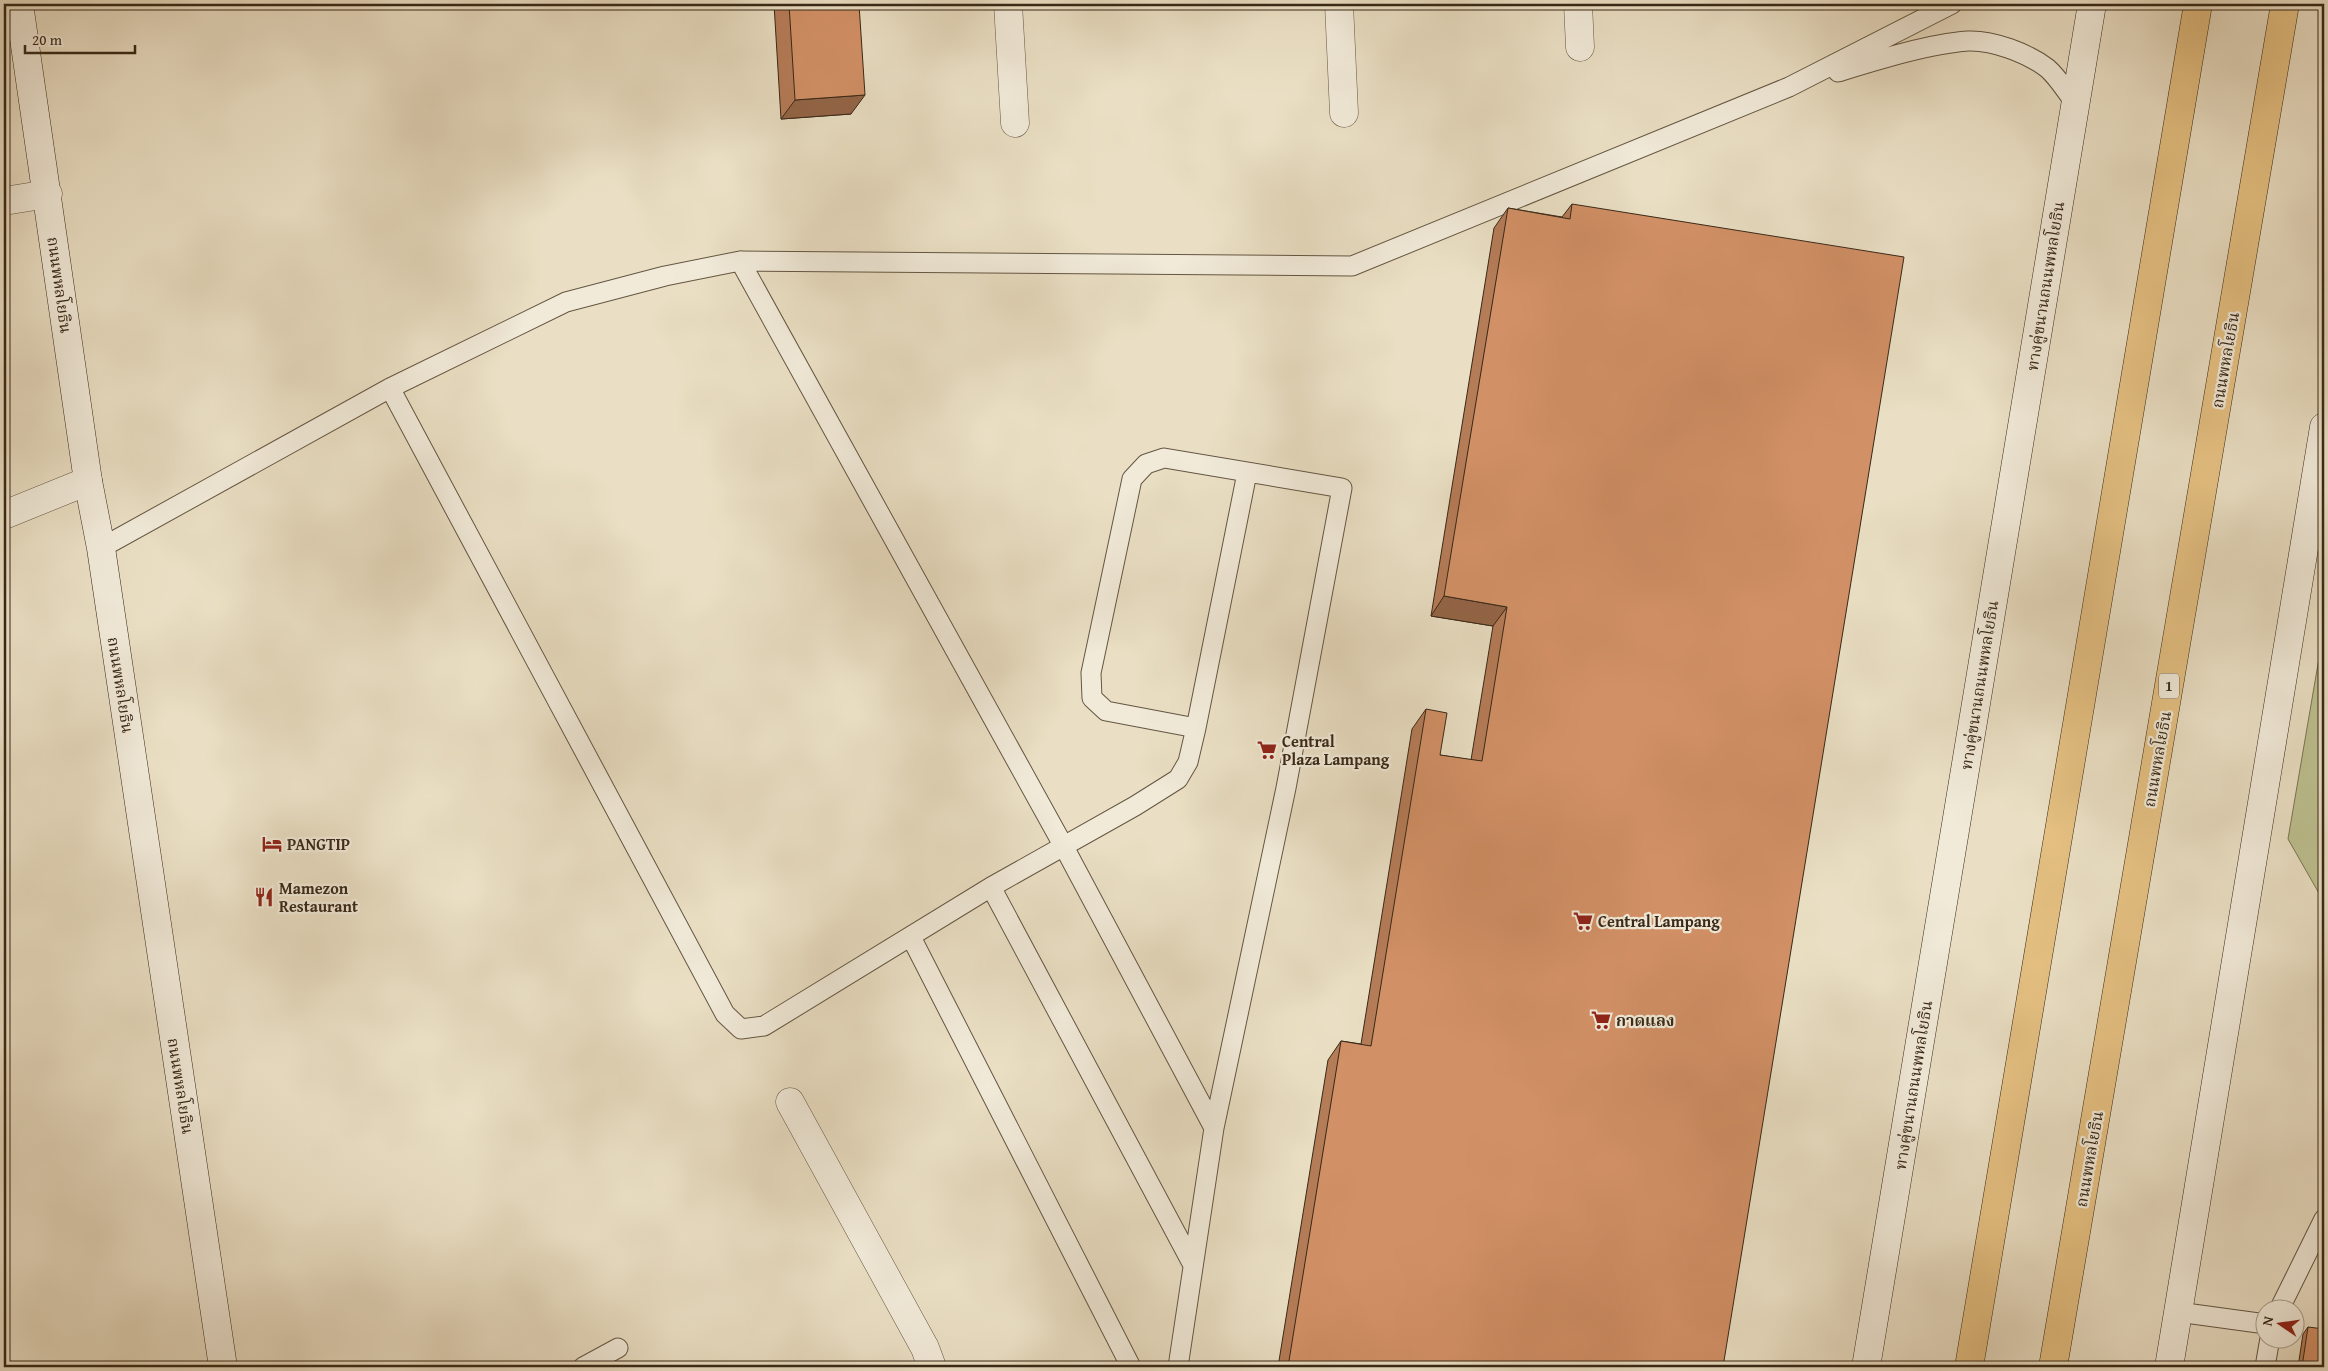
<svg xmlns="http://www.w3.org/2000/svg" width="2328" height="1371" viewBox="0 0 2328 1371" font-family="'Gentium Book Plus','Noto Serif Thai',serif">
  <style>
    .green { fill: #bdc090; stroke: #7a7454 }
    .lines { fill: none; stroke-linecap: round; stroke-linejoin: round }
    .service-casing { stroke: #645642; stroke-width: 21 }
    .minor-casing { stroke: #645642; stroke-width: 29 }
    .secondary-casing { stroke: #382817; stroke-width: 29 }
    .trunk-casing { stroke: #382817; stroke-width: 29 }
    .service { stroke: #f1ead9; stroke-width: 19 }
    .minor { stroke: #f1ead9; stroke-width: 28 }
    .secondary { stroke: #f1ead9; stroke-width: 28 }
    .trunk { stroke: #e5c082; stroke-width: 28 }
    .wall { fill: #b57c58; stroke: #382817 }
    .shaded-wall { fill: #936547; stroke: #382817 }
    .building { fill: #d29066; stroke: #382817 }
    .labels { text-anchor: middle; stroke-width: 4.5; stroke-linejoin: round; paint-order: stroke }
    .shield { fill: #f1ead9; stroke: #706251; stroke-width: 1 }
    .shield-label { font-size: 15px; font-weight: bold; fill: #382817 }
    .street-label { font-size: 16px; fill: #382817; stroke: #f1ead9 }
    .poi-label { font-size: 16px; font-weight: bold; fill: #382817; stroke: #f1ead9; text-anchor: start }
  </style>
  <rect width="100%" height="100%" fill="#eadfc4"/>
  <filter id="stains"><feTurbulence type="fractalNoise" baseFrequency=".004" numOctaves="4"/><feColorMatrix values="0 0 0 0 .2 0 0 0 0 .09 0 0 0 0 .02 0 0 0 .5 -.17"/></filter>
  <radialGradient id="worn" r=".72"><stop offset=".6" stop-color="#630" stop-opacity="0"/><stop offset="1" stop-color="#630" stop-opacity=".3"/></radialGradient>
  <path class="green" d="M 2324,629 L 2324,902 L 2288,839 Z"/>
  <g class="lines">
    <defs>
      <path id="service" d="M 1838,72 C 1877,60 1928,44 1968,41 C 1993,40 2027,53 2047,68 C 2058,77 2067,93 2076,104
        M 740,261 L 1352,266 L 1789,87 L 1952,4
        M 390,388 L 725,1014 L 741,1029 L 764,1026 L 991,887 L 1135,806 L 1178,779 L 1188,762 L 1196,728 L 1247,473
        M 101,548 L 390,388 L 566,302 L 665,276 L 740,261 L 1063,845 L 1214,1128 L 1178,1367
        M 1196,728 L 1106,711 L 1092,698 L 1091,673 L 1132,479 L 1146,464 L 1164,458 L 1342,488 L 1286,788 L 1214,1128
        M 991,887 L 1193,1265
        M 911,937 L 1131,1367
        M 2280,1308 L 2324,1219
        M 2178,1312 L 2266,1324
        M 583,1367 L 618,1348
        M 2265,1367 L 2270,1338"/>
      <path id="minor" d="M 1008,4 L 1015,123
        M 1339,4 L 1344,113
        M 1578,4 L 1580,47
        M 4,201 L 48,194
        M 4,515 L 88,481
        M 790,1102 L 925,1348 L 932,1367"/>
      <path id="secondary" d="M 19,4 L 88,481 L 101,548 L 223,1367
        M 1866,1367 L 2092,4
        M 2169,1367 L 2324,427"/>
      <path id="trunk" d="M 1969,1367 L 2198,4
        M 2053,1367 L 2285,4"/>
    </defs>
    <use href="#service" class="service-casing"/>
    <use href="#minor" class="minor-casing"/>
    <use href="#secondary" class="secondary-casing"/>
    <use href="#trunk" class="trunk-casing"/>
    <use href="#service" class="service"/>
    <use href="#minor" class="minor"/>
    <use href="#secondary" class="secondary"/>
    <use href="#trunk" class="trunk"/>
  </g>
  <path class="wall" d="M 774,4 L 859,4 L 851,114 L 781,119 Z
    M 1572,204 L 1723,1367 L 1278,1367 L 1328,1060 L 1341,1041 L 1361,1044 L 1412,729 L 1426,709 L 1440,755 L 1471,760 L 1493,626 L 1431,616 L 1494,228 L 1508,208 L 1562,217 Z
    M 2308,1327 L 2324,1367 L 2298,1367 L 2303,1334 Z"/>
  <path class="shaded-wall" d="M 865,95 L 851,114 L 781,119 L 795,100 Z
    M 1444,596 L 1507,607 L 1493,626 L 1431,616 Z"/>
  <path class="building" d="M 789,4 L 859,4 L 865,95 L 795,100 Z
    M 1572,204 L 1904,257 L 1723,1367 L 1288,1367 L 1341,1041 L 1371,1046 L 1426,709 L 1447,713 L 1440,755 L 1482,761 L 1507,607 L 1444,596 L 1508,208 L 1570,219 Z
    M 2308,1327 L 2324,1329 L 2324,1367 L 2302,1367 Z"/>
  <defs>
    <symbol id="supermarket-bare" viewBox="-9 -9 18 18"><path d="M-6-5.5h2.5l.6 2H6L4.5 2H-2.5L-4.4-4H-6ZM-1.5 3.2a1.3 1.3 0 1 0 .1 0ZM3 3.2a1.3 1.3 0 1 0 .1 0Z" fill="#8f2418" stroke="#f1ead9" stroke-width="2.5" paint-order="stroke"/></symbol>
    <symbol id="hotel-bare" viewBox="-9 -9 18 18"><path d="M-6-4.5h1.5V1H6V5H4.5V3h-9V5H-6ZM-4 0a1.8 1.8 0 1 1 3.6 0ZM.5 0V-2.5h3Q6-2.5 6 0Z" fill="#8f2418" stroke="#f1ead9" stroke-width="2.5" paint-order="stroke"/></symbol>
    <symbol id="restaurant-bare" viewBox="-9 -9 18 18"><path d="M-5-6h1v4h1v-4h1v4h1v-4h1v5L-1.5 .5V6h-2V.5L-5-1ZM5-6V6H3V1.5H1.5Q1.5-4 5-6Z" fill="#8f2418" stroke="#f1ead9" stroke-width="2.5" paint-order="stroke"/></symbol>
  </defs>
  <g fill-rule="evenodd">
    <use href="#supermarket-bare" x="1253" y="736" width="28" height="28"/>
    <use href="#hotel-bare" x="258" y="830" width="28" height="28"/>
    <use href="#restaurant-bare" x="250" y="883" width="28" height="28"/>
    <use href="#supermarket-bare" x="1569" y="907" width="28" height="28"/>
    <use href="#supermarket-bare" x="1587" y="1006" width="28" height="28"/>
  </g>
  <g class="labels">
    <rect class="shield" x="2159" y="673.5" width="20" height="25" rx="4"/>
    <g class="shield-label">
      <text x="2169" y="691">1</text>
    </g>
    <g class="street-label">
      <text transform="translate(60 285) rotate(82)" y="6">ถนนพหลโยธิน</text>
      <text transform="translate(2045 286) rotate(-81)" y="6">ทางคู่ขนานถนนพหลโยธิน</text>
      <text transform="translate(2225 360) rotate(-80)" y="6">ถนนพหลโยธิน</text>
      <text transform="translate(121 685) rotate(81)" y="6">ถนนพหลโยธิน</text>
      <text transform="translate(1979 685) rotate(-81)" y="6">ทางคู่ขนานถนนพหลโยธิน</text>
      <text transform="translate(2157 759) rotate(-80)" y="6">ถนนพหลโยธิน</text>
      <text transform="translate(1913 1085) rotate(-81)" y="6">ทางคู่ขนานถนนพหลโยธิน</text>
      <text transform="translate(181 1086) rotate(81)" y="6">ถนนพหลโยธิน</text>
      <text transform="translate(2089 1159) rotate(-80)" y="6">ถนนพหลโยธิน</text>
    </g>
    <g class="poi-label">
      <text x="1282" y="747">Central<tspan x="1282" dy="18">Plaza Lampang</tspan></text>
      <text x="287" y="850">PANGTIP</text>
      <text x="279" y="894">Mamezon<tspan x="279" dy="18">Restaurant</tspan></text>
      <text x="1598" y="927">Central Lampang</text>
      <text x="1616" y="1026">กาดแลง</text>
    </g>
  </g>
  <rect width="2328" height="1371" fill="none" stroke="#eadfc4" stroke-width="20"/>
  <rect x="5" y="5" width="2318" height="1361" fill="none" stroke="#382817" stroke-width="2.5"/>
  <rect x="10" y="10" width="2308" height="1351" fill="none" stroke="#382817"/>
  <g transform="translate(2280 1324) rotate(283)"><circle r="24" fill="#f1ead9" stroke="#a79c8b"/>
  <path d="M0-4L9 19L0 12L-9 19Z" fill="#8f2418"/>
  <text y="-8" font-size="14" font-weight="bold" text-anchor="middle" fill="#382817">N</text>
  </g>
  <path d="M25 45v8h110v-8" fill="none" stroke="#382817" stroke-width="2.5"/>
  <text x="32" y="45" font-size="15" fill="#382817" stroke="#f1ead9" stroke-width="4" paint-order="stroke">20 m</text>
  <rect width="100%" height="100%" filter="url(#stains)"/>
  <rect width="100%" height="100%" fill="url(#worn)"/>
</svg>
